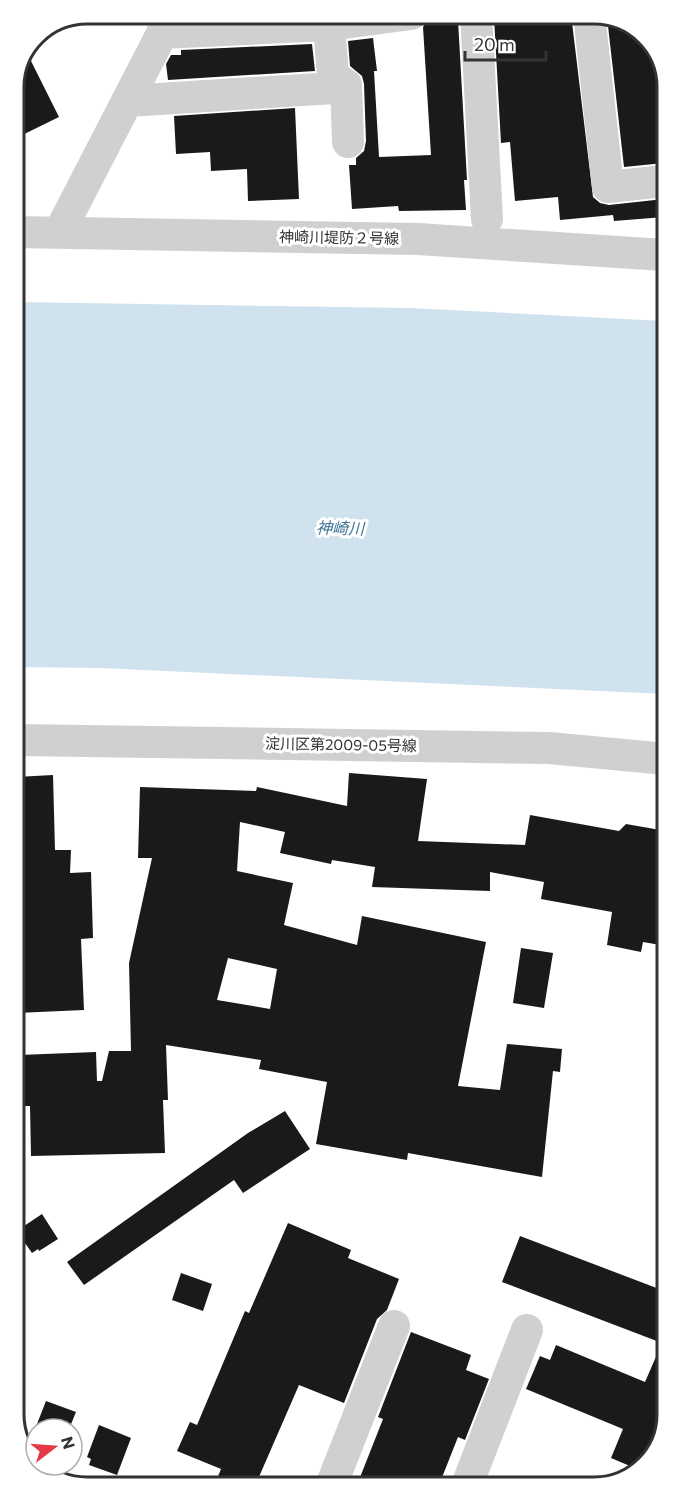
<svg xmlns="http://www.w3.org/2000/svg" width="681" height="1501" viewBox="0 0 681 1501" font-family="Commissioner,'Noto Sans JP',sans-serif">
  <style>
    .water { fill: #cfe2ee }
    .building { fill: #1a1a1a; fill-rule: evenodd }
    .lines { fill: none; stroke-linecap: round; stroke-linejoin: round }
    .minor { stroke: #d0d0d0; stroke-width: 32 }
    .labels { text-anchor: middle; stroke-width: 6; stroke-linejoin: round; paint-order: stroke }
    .street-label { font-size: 15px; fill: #333; stroke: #fff }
    .water-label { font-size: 16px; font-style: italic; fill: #3f7597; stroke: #fff }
    .rim { fill: none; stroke: #333; stroke-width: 3 }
  </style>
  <rect width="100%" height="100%" fill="#fff"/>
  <path class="water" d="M 14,302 L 410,308 L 664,321 L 665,694 L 100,668 L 15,667 Z"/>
  <path class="building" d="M 534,14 L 571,14 L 593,197 L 600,203 L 609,205 L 664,199 L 664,217 L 614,221 L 613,215 L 560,220 L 558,197 L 515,201 L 510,142 L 501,143 L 494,17 Z
    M 607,17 L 639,29 L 663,63 L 664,163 L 624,167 Z
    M 458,20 L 467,180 L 464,180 L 466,210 L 399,211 L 398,206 L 352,209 L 349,165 L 356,165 L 356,158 L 364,151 L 366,141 L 364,84 L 362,76 L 350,66 L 348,41 L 373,38 L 377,71 L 374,71 L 379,157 L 431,155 L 423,27 L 426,23 Z
    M 312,44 L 315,71 L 168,80 L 166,64 L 171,55 L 181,55 L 181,50 Z
    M 27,53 L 59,117 L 14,139 L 14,83 Z
    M 295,108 L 299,199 L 248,201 L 247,169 L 211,171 L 210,152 L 176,154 L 174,116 Z
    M 349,773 L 427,779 L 418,841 L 525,845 L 530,815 L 619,831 L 626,824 L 666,831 L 666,946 L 643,942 L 641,952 L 607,945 L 612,912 L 541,899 L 544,882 L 490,872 L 490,891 L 372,887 L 375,867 L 332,860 L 331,864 L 280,853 L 285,832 L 240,822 L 237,871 L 293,883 L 284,925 L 357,945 L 362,916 L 486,942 L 458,1086 L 500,1090 L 507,1044 L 562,1049 L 560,1072 L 553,1071 L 542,1177 L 408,1153 L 407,1160 L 316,1144 L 327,1082 L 259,1069 L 261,1060 L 166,1045 L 168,1100 L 163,1100 L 165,1153 L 31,1156 L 30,1106 L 21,1106 L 19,1055 L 96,1052 L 97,1081 L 102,1081 L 109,1051 L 131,1051 L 129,963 L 152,858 L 138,858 L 140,787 L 256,791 L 257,787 L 347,806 ZM 228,958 L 277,969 L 270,1009 L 217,1000 Z
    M 53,775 L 55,850 L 71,850 L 70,873 L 91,872 L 93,938 L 81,939 L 84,1010 L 16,1013 L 19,885 L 16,885 L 16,777 Z
    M 521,948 L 553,953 L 544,1008 L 513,1003 Z
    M 285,1111 L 310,1149 L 243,1193 L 234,1180 L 84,1285 L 67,1262 L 248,1133 Z
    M 42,1214 L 58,1239 L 39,1251 L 38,1249 L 32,1253 L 20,1236 L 24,1233 L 21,1228 Z
    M 288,1223 L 351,1250 L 348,1258 L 399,1279 L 387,1310 L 377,1319 L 344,1403 L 299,1385 L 255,1486 L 214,1486 L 221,1469 L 177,1451 L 190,1422 L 197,1425 L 245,1311 L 249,1313 Z
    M 520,1236 L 667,1292 L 667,1413 L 647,1462 L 637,1469 L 611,1458 L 623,1429 L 526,1389 L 540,1356 L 550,1360 L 556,1345 L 645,1382 L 662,1343 L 502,1282 Z
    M 181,1273 L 212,1284 L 203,1311 L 172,1300 Z
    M 411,1332 L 471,1355 L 466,1370 L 489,1379 L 465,1440 L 458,1437 L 439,1485 L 357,1485 L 383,1419 L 378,1417 Z
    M 46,1401 L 76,1412 L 69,1429 L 35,1429 Z
    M 99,1425 L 131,1438 L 117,1475 L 89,1465 L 91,1459 L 87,1457 Z"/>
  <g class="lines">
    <path class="minor" d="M 476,14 L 487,219
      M 589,14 L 608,187 L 664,181
      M 162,33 L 329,25 L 411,14
      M 333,76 L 346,85 L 348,142
      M 127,101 L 334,88 L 329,25
      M 14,232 L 418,239 L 664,255
      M 59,233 L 172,14
      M 16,740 L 549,748 L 666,759
      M 467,1485 L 527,1330
      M 331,1486 L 394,1326"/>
  </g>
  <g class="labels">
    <g class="street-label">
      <text transform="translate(339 238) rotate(1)" y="5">神崎川堤防２号線</text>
      <text transform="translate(341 745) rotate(1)" y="5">淀川区第2009-05号線</text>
    </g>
    <g class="water-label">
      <text transform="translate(340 528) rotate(1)" y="6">神崎川</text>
    </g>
  </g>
  <path d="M0 0H681V1501H0ZM87 24H594A63 63 0 0 1 657 87V1414A63 63 0 0 1 594 1477H87A63 63 0 0 1 24 1414V87A63 63 0 0 1 87 24Z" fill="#fff" fill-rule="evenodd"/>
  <path class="rim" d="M87 24H594A63 63 0 0 1 657 87V1414A63 63 0 0 1 594 1477H87A63 63 0 0 1 24 1414V87A63 63 0 0 1 87 24Z"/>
  <g transform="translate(54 1447) rotate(73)"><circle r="28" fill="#ffffff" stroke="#adadad" stroke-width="1.5"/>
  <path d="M0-4.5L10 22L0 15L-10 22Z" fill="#e63946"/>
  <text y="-9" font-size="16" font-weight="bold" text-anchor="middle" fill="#333333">N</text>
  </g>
  <path d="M465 51v9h81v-9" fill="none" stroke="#333333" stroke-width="3"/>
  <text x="474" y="51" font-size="18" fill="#333333" stroke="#ffffff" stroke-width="4.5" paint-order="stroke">20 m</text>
</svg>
